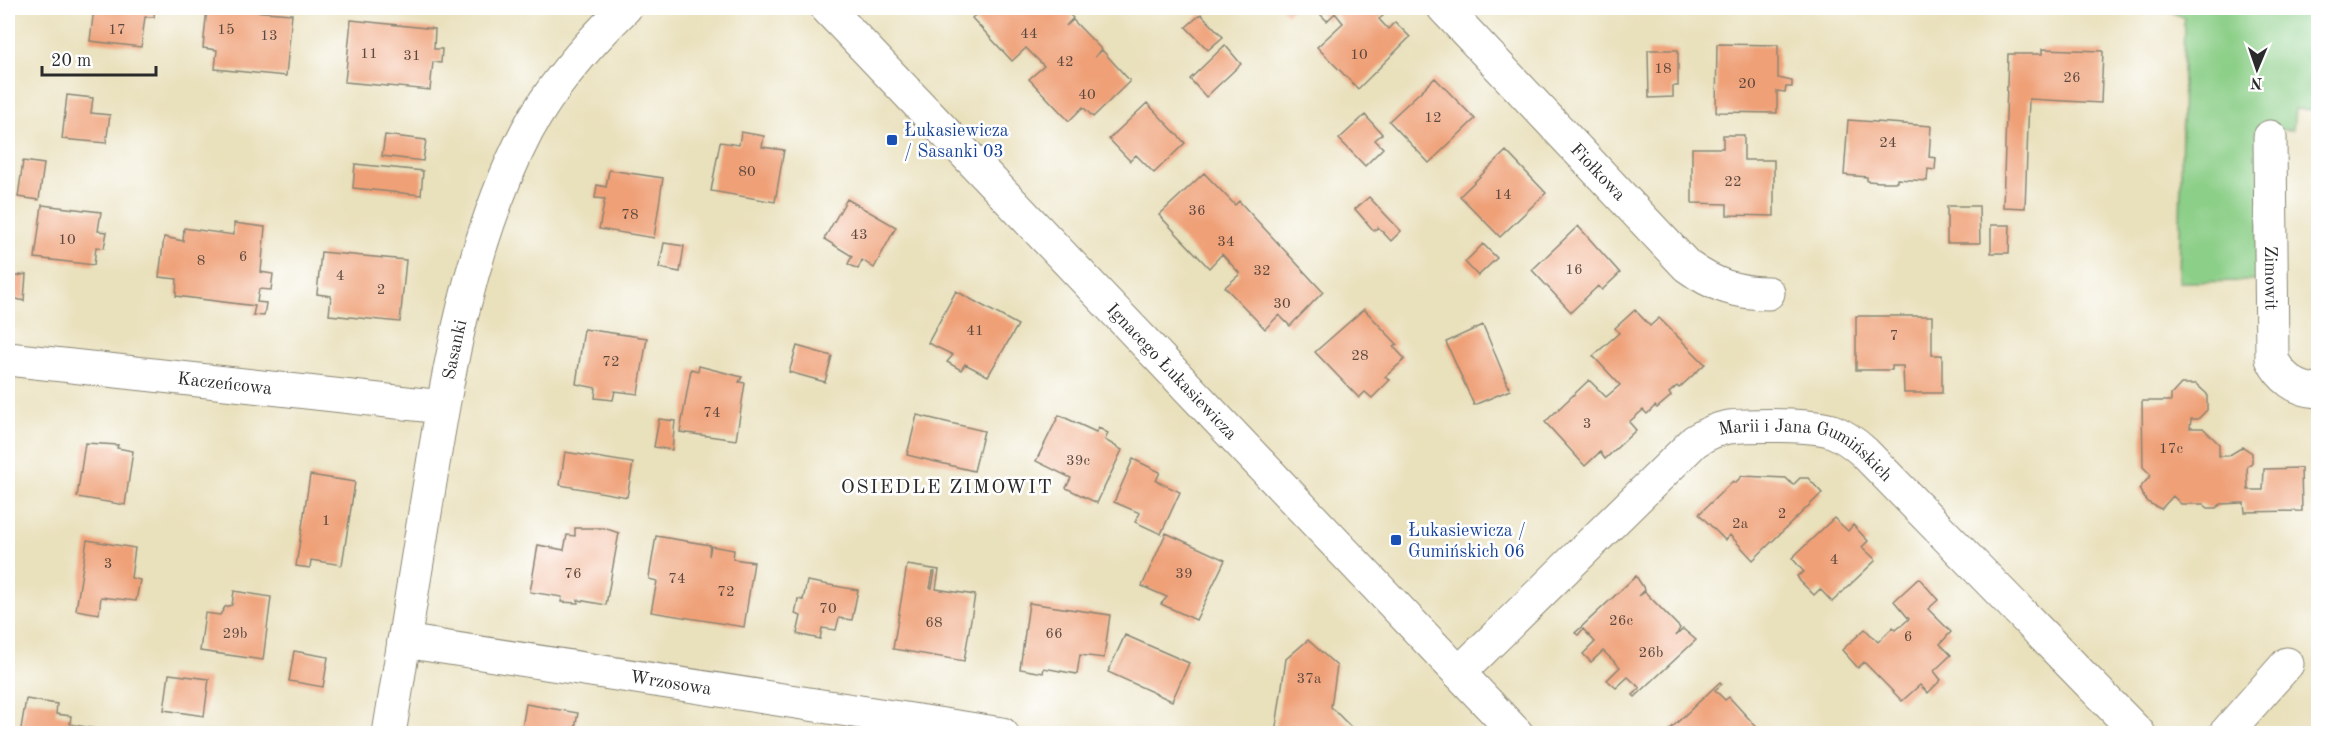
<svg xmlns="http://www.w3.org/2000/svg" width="2326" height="741" viewBox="0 0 2326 741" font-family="'Old Standard TT',serif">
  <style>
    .grass { fill: #8ccf88; stroke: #5c7d5a; stroke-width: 1.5 }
    .building { fill: #efa077; fill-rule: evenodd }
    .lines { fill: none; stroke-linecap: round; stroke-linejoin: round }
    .street-casing { stroke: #8a8674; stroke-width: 35 }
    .secondary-casing { stroke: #8a8674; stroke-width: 35 }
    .street { stroke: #fff; stroke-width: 33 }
    .secondary { stroke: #fff; stroke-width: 33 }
    .transit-dot { fill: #1a4fb4; stroke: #fff; stroke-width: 2 }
    .labels { text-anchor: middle; stroke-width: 5; stroke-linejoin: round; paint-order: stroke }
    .number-label { font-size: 15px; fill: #5c483e }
    .transit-label { font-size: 18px; fill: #164399; stroke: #fff; text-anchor: start }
    .street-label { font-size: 18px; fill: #2b2b2b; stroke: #fff }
    .neighbourhood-label { font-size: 20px; letter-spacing: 1.5px; fill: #2b2b2b; stroke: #fff }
  </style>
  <rect width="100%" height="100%" fill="#fff"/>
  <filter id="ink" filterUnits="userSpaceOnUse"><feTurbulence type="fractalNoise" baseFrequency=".0167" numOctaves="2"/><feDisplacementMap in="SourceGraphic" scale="12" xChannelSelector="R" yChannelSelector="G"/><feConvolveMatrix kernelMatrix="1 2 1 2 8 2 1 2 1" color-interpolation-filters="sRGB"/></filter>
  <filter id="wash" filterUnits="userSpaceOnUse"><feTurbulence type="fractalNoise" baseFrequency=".008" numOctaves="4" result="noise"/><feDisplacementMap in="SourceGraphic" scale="24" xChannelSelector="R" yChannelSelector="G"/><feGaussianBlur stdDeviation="1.35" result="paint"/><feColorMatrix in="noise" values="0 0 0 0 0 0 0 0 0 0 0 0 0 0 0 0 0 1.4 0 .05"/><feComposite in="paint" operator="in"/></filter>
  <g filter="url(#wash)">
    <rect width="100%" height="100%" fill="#e9e0bc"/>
    <path class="grass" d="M 2165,8 L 2318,8 L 2318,110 L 2295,109 L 2293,130 L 2262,129 L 2258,281 L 2179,282 L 2184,18 Z"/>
    <g id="blocks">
      <path class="building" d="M 94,8 L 155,8 L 154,17 L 145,17 L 141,47 L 90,41 Z
        M 207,8 L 292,14 L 286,76 L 215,69 L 217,50 L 203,48 Z
        M 983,8 L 1063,8 L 1073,18 L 1066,26 L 1073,20 L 1101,49 L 1095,57 L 1102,50 L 1130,81 L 1093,117 L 1083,107 L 1069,121 L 1029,79 L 1044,66 L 1026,48 L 1012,61 L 972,18 Z
        M 1281,8 L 1293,8 L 1287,14 Z
        M 1314,8 L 1376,8 L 1383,16 L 1379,19 L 1388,29 L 1395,22 L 1410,37 L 1358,89 L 1317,47 L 1343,23 L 1335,13 L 1327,21 Z
        M 1201,14 L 1223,37 L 1208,50 L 1186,27 Z
        M 351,20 L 435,29 L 434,49 L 442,49 L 441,63 L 433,62 L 430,90 L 345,82 Z
        M 1717,44 L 1778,45 L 1778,78 L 1792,81 L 1792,87 L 1786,87 L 1785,92 L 1777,91 L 1777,113 L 1716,112 Z
        M 1225,45 L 1241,64 L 1206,97 L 1190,79 Z
        M 2042,49 L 2103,51 L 2101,103 L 2029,99 L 2025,208 L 2003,207 L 2008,54 L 2042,54 Z
        M 1648,50 L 1678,50 L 1678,86 L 1673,86 L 1673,97 L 1649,98 Z
        M 1435,78 L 1475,119 L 1429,163 L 1389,121 Z
        M 67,95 L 93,98 L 91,113 L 110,115 L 106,143 L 62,139 Z
        M 1147,103 L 1185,143 L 1154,173 L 1136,155 L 1130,161 L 1109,139 Z
        M 1365,115 L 1382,134 L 1375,140 L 1383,148 L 1365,166 L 1339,139 Z
        M 1848,120 L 1931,126 L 1929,157 L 1936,158 L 1935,170 L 1928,169 L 1927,181 L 1897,179 L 1897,182 L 1882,182 L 1867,181 L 1867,177 L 1844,175 Z
        M 741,132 L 764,136 L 762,147 L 784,150 L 775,202 L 711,191 L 720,142 L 739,145 Z
        M 385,135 L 426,140 L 423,161 L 382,156 Z
        M 1723,135 L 1744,135 L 1744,160 L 1774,160 L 1774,216 L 1727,215 L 1727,204 L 1692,203 L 1692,148 L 1723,148 Z
        M 1506,151 L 1546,193 L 1500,237 L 1460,196 Z
        M 23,161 L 44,164 L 39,200 L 18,197 Z
        M 355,164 L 423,171 L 421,195 L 353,188 Z
        M 609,170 L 663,178 L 654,238 L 599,229 L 605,199 L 595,198 L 597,185 L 606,187 Z
        M 1204,173 L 1235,205 L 1239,201 L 1323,292 L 1290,326 L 1279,315 L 1265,329 L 1225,287 L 1240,274 L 1222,254 L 1209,268 L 1159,215 Z
        M 1369,197 L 1401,231 L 1391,241 L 1378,227 L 1374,231 L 1355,209 Z
        M 847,199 L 896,227 L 874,268 L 862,260 L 858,269 L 848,264 L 852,256 L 824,239 Z
        M 42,205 L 101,212 L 98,231 L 107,232 L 104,248 L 96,247 L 94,265 L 35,258 Z
        M 1947,206 L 1979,206 L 1980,243 L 1947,243 Z
        M 234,223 L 265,227 L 261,272 L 273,274 L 271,290 L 259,289 L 257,302 L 266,303 L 264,316 L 253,315 L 255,306 L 176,296 L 177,279 L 159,277 L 164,237 L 183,241 L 184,228 L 234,235 Z
        M 1991,225 L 2010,225 L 2009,253 L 1991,253 Z
        M 1578,226 L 1620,273 L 1602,290 L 1598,286 L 1571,312 L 1532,270 Z
        M 664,243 L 684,246 L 680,272 L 659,268 Z
        M 1483,244 L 1497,258 L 1478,276 L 1465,262 Z
        M 321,252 L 406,260 L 400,322 L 329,315 L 331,296 L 317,294 Z
        M 26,274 L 24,301 L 9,297 L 12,277 Z
        M 956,291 L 1018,325 L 988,376 L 965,364 L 961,370 L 947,362 L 953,355 L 928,343 Z
        M 1364,309 L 1397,344 L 1393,346 L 1405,359 L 1385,377 L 1390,380 L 1372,398 L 1365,392 L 1359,398 L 1315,352 Z
        M 1635,310 L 1650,326 L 1659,318 L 1705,364 L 1679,388 L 1677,386 L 1669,393 L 1671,396 L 1657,408 L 1655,406 L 1647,414 L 1643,410 L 1629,422 L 1636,430 L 1605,459 L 1600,452 L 1585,466 L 1545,422 L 1589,380 L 1606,397 L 1620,385 L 1593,356 L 1619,333 L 1615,328 Z
        M 1856,316 L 1932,316 L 1932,355 L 1942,355 L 1942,393 L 1904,393 L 1903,366 L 1892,366 L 1892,370 L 1856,370 Z
        M 1483,325 L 1510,390 L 1474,405 L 1446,342 Z
        M 584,329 L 647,338 L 638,394 L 615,391 L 613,400 L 595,398 L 596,388 L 576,384 Z
        M 797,346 L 832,356 L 825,382 L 789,372 Z
        M 699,366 L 742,377 L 739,382 L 745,383 L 736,440 L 680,432 L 691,369 L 698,371 Z
        M 2181,384 L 2196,384 L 2207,394 L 2207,410 L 2198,419 L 2191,419 L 2190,428 L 2203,428 L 2219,444 L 2219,456 L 2228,456 L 2243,447 L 2252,453 L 2252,463 L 2247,466 L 2248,490 L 2263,490 L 2264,469 L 2301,468 L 2302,511 L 2245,512 L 2244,503 L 2241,503 L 2221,504 L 2216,508 L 2208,508 L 2203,504 L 2181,504 L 2173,496 L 2161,509 L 2147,502 L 2139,489 L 2151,475 L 2143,467 L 2142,401 L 2171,401 L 2171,395 Z
        M 917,415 L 984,431 L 974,471 L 907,455 Z
        M 1059,415 L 1096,432 L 1099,428 L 1108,433 L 1105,440 L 1122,450 L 1097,503 L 1066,488 L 1071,478 L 1036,461 Z
        M 659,419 L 675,421 L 672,450 L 654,447 Z
        M 85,443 L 118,445 L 117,448 L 133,451 L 125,505 L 77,497 Z
        M 565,452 L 633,463 L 627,497 L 560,485 Z
        M 1133,459 L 1160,472 L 1156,481 L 1180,492 L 1161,534 L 1135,522 L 1140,513 L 1114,502 Z
        M 310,475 L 355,482 L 342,565 L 311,560 L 310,568 L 296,566 Z
        M 1742,476 L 1786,478 L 1793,485 L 1800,478 L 1808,478 L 1822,493 L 1753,560 L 1730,535 L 1725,540 L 1699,514 L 1733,481 L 1735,483 Z
        M 1834,518 L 1848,531 L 1853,525 L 1868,541 L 1862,547 L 1876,560 L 1832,602 L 1820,589 L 1814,595 L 1800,581 L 1797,576 L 1804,572 L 1792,558 Z
        M 575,528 L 604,528 L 619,533 L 606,605 L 578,600 L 578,603 L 561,602 L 562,597 L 530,592 L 538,545 L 564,550 L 567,535 L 575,536 Z
        M 1166,533 L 1225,560 L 1196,620 L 1161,604 L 1167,597 L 1142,586 Z
        M 656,536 L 710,545 L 709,556 L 711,546 L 734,550 L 733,559 L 754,562 L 744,627 L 651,612 L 657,581 L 649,579 L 649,577 Z
        M 87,540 L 135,548 L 131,578 L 140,580 L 136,601 L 101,597 L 99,614 L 76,610 Z
        M 907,565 L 939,570 L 936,589 L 975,595 L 964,661 L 893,649 ZM 933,572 L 935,572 L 932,588 L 930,588 Z
        M 1636,576 L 1645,590 L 1639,596 L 1645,592 L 1680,628 L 1676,636 L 1683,629 L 1696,640 L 1635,697 L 1633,695 L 1640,688 L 1628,677 L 1616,688 L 1607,680 L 1620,667 L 1603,651 L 1591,662 L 1583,654 L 1595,642 L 1583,629 L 1578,635 L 1575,633 Z
        M 1919,578 L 1938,600 L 1928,609 L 1951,632 L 1940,644 L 1951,655 L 1934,671 L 1941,680 L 1928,693 L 1920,685 L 1902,701 L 1864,662 L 1858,668 L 1842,650 L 1865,629 L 1878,642 L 1893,627 L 1896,630 L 1909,619 L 1894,601 Z
        M 807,581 L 858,590 L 852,620 L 839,618 L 836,630 L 822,628 L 820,639 L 797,634 L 801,616 L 795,614 L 798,599 L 803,600 Z
        M 234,591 L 271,597 L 263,660 L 200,651 L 205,613 L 220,615 L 225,607 L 232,605 Z
        M 1029,603 L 1110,615 L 1104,658 L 1080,655 L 1077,674 L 1044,668 L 1043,673 L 1020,669 Z
        M 1125,635 L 1189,663 L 1172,701 L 1108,672 Z
        M 1308,640 L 1337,666 L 1331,707 L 1355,731 L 1353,734 L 1275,734 L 1286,659 Z
        M 294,651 L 328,657 L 323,687 L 289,681 Z
        M 169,674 L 209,679 L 204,716 L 164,710 Z
        M 1720,682 L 1722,684 L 1715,690 L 1725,700 L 1729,697 L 1763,734 L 1665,734 Z
        M 26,699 L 57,704 L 56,714 L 71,716 L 70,724 L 97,729 L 96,734 L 20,734 Z
        M 526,704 L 578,713 L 574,734 L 521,734 Z"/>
    </g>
  </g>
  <g filter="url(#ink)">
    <use href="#blocks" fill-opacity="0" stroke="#8a8674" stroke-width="1.5"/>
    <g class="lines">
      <defs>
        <g id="street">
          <path id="s1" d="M 1444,8 L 1687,266 C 1713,285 1737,293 1768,293"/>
          <path id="s2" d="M 2270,137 L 2272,359 C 2281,378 2297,390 2318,391"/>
          <path id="s3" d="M 8,359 L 442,407"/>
          <path id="s4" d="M 404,641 L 1002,734"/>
          <path id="s5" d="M 1459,673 L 1695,441 C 1706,434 1716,429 1729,427 C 1753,425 1811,424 1832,431 C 1845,436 1854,443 1864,452 L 2139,734"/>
          <path id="s6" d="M 389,734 C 402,652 415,570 429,488 C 449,367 470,241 527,131 C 552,85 588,44 625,8"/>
          <path d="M 2225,734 L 2287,664"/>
        </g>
        <g id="secondary">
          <path id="s7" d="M 827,8 L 1517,734"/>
        </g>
      </defs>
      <use href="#street" class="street-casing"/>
      <use href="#secondary" class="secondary-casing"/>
      <use href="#street" class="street"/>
      <use href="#secondary" class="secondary"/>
    </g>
  </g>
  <g class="transit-dot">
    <rect x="886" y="134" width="12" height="12" rx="3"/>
    <rect x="1390" y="534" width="12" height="12" rx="3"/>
  </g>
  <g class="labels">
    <g class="number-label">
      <text x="117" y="34">17</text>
      <text x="226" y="34">15</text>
      <text x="1029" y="38">44</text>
      <text x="269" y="40">13</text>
      <text x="369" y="58">11</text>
      <text x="1359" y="59">10</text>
      <text x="412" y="60">31</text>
      <text x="1065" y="66">42</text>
      <text x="1663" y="73">18</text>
      <text x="2072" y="82">26</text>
      <text x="1747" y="88">20</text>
      <text x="1087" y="99">40</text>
      <text x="1433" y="122">12</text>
      <text x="1888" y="147">24</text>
      <text x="747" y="176">80</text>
      <text x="1733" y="186">22</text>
      <text x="1503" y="199">14</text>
      <text x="1197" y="215">36</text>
      <text x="630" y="219">78</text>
      <text x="859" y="239">43</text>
      <text x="67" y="244">10</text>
      <text x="1226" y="246">34</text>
      <text x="243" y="261">6</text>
      <text x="201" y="265">8</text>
      <text x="1574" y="274">16</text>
      <text x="1262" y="275">32</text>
      <text x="340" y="280">4</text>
      <text x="381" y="294">2</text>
      <text x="1282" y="308">30</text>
      <text x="975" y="335">41</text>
      <text x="1894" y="340">7</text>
      <text x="1360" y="360">28</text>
      <text x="611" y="366">72</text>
      <text x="712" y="417">74</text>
      <text x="1587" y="428">3</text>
      <text x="2171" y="453">17c</text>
      <text x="1078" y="465">39c</text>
      <text x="1782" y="518">2</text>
      <text x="326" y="525">1</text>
      <text x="1740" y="528">2a</text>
      <text x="1834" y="564">4</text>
      <text x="108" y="568">3</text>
      <text x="573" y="578">76</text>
      <text x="1184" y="578">39</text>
      <text x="677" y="583">74</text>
      <text x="726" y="596">72</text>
      <text x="828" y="613">70</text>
      <text x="1621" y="625">26c</text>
      <text x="934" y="627">68</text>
      <text x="235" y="638">29b</text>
      <text x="1054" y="638">66</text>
      <text x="1908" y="641">6</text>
      <text x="1651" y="657">26b</text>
      <text x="1309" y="683">37a</text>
    </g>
    <g class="transit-label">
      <text x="904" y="136">Łukasiewicza<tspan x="904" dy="21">/ Sasanki 03</tspan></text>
      <text x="1408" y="536">Łukasiewicza /<tspan x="1408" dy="21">Gumińskich 06</tspan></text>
    </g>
    <g class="street-label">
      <text dy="6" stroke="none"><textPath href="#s1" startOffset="225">Fiołkowa</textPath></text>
      <text dy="6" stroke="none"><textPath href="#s2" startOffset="141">Zimowit</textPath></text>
      <text dy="6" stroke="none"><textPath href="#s6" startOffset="390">Sasanki</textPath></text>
      <text dy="6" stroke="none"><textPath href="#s7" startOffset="501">Ignacego Łukasiewicza</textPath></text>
      <text dy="6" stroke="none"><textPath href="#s3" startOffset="218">Kaczeńcowa</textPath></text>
      <text dy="6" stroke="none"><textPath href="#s5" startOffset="452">Marii i Jana Gumińskich</textPath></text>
      <text dy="6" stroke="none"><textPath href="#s4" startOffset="270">Wrzosowa</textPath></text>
    </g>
    <g class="neighbourhood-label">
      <text x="947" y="493">OSIEDLE ZIMOWIT</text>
    </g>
  </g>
  <rect width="2326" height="741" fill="none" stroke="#fff" stroke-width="30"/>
  <g transform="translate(2257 69) rotate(182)" stroke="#ffffff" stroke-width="4.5" paint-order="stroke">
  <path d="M0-4.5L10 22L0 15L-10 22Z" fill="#2b2b2b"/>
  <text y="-9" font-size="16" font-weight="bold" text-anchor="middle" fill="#2b2b2b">N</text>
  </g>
  <path d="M42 66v9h114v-9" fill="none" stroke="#2b2b2b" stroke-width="3"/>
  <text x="51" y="66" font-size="18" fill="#2b2b2b" stroke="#ffffff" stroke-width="4.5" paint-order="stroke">20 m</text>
</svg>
